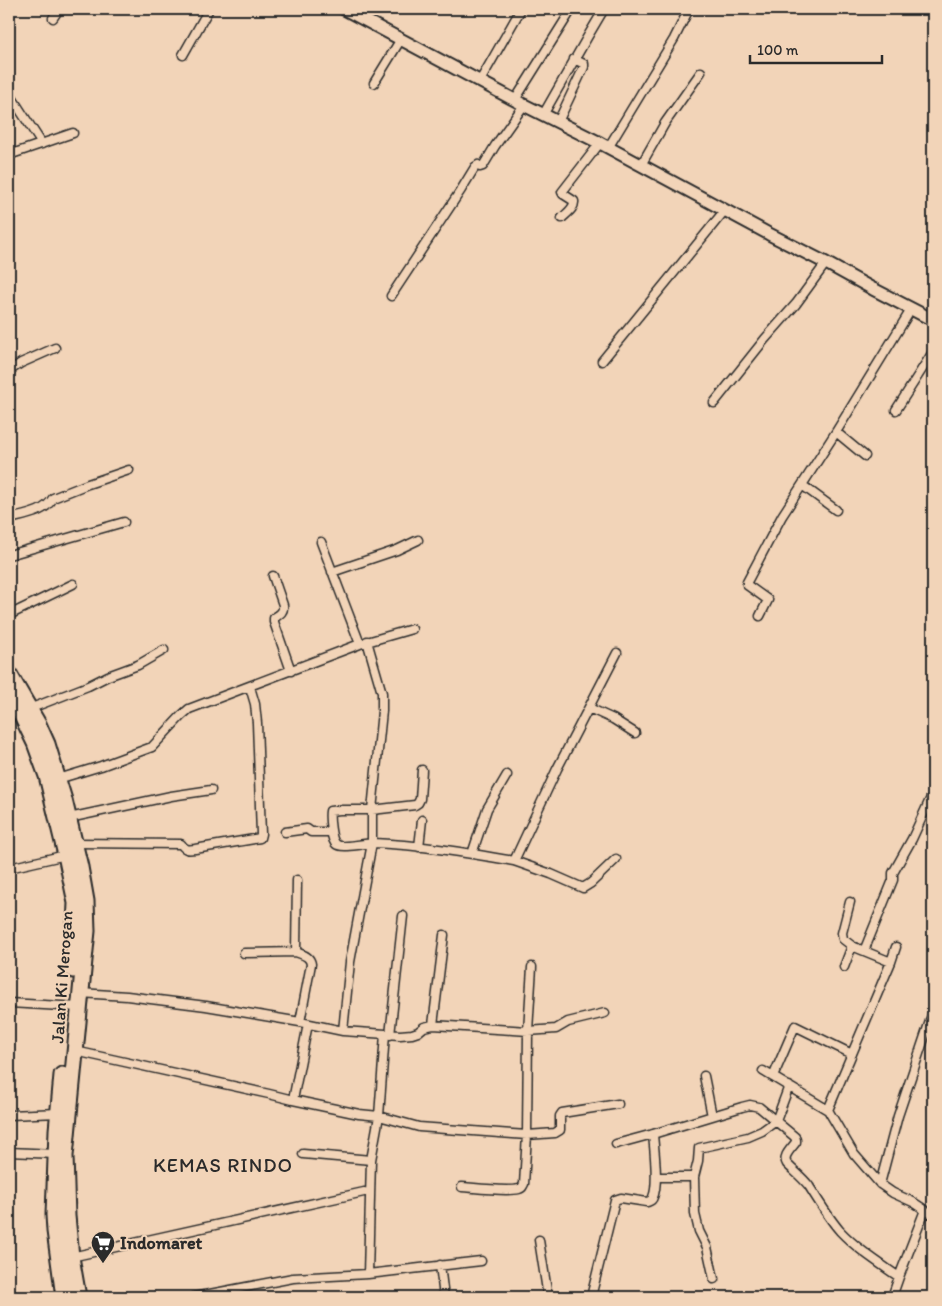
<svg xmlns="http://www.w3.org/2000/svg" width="942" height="1306" viewBox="0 0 942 1306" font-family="Itim,sans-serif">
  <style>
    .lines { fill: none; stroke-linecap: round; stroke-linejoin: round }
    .street-casing { stroke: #2b2b2b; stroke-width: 11 }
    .secondary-casing { stroke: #2b2b2b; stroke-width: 15 }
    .highway-casing { stroke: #2b2b2b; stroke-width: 19 }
    .street { stroke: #f2d4b8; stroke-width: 8 }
    .secondary { stroke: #f2d4b8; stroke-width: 11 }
    .highway { stroke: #f2d4b8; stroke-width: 15 }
    .labels { text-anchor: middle; stroke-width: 4; stroke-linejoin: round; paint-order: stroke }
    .street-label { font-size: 18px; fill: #2b2b2b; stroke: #f2d4b8 }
    .poi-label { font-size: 18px; font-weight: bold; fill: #2b2b2b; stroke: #f2d4b8; text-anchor: start }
    .quarter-label { font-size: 20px; letter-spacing: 1px; fill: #2b2b2b; stroke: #f2d4b8 }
  </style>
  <rect width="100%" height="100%" fill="#f2d4b8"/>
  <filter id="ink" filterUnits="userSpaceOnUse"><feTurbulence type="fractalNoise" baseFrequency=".02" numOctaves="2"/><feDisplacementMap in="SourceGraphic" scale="10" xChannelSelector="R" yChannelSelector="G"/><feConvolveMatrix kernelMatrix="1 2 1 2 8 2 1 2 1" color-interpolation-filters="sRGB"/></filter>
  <g filter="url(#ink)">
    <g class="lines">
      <defs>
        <path id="street" d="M 53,18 L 59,9
          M 183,55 L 209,9
          M 480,81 L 521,9
          M 374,83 L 401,39
          M 9,93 L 42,144
          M 515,100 L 572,9
          M 543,115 L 588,36 L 604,9
          M 558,122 L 584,67 L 584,64 L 574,59
          M 608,148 L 674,39 L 689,9
          M 9,155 L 73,133
          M 641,165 L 665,123 L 701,72
          M 562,218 C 567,213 575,208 574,201 L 563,194 L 562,192 L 600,143
          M 391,296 L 461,190 L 475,167 L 478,165 L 480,167 L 483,166 L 495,146 L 524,105
          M 602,361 L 725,210
          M 9,371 L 21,363 L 55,348
          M 714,403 L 765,339 L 796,304 L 826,263
          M 896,410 L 933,352
          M 836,432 L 865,456
          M 836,510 L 802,485 L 836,432 L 912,308
          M 9,519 C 24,515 45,513 53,498 L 88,484 L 129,470
          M 321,542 L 360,644
          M 9,555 L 124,522
          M 332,572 L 397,550 L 418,540
          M 273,576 L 283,605 C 284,612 280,614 274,618 L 274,622 L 291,671
          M 9,615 L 73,584
          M 760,616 L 768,600 L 747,585 L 747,582 L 782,516 L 802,485
          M 589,708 L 613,719 L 635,733
          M 29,709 L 88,686 L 108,676 L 138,665 L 164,650
          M 422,770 L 420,799 L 418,803 L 415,805 L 372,810 L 340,810 L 330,811 C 329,818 331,840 336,844 C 341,849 366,843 374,843 C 421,845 468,853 514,861 L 557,769 L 617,653
          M 58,779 L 101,766 L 152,747 L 181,716 L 189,709 L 360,644 L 412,629
          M 69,818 L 171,796 L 211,790
          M 285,832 L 307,829 L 311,832 L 331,832
          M 75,843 L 181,844 C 185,850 188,850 195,849 L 260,838 L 261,834 L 257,723 L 255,704 L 250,687
          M 419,847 L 422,820
          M 472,854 L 487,809 L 507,775
          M 514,861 L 551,874 L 583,888 L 591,883 L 616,859
          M 9,868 L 66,855
          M 297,880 L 296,952 C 303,955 310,956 311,964 L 300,1022
          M 850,902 L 842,933 L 843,939 L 852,946 L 891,962
          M 896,947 L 891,962 L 828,1110 L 854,1154 L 880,1184 L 893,1193 L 913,1202 L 933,1215
          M 864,951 L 893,880 L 893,873 L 912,839 L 933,793
          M 244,953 L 296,952
          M 844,967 L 852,946
          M 80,993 L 127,996 L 206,1006 L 300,1022 L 343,1031 L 400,1035 L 412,1034 L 418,1032 L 424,1027 L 433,1025 L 528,1031 L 556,1029 L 568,1022 L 605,1013
          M 9,1003 L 79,1007
          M 433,1025 L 444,935
          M 343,1031 L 350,962 L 372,843 L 372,810 L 382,711 L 382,693 L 367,641
          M 390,1035 L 403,916
          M 75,1051 L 269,1094 L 293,1100 L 359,1114 L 379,1116 L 419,1127 L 527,1135 L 555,1133 L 560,1130 L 560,1116 L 562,1113 L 618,1104
          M 763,1071 L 828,1110
          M 704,1076 L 712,1116
          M 773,1077 L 795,1026 L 852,1054
          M 293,1100 L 308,1024
          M 9,1115 L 59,1113
          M 616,1144 L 653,1134 L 742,1107 L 750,1105 L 759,1107 L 795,1137 L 796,1140 L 796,1142 C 791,1149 782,1156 787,1164 C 794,1171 803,1178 809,1186 C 819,1202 828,1217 840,1231 C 857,1249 879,1263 899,1277
          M 9,1152 L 56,1154
          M 303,1154 L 371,1160 L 368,1274
          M 371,1160 L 379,1116 L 385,1034
          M 656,1177 L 694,1177 L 695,1214 L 699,1231 L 707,1247 L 714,1279
          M 694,1177 L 698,1161 L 699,1148 L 748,1137 L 762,1131 L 776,1121 L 789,1086
          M 880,1184 L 898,1116 L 933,1012
          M 462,1187 C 475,1188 507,1192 519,1189 C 523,1188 522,1187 524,1184 L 527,1135 L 528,1031 L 532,967
          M 539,1240 L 548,1297
          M 71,1257 L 364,1192
          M 440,1265 L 444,1297
          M 194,1297 L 293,1278 L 368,1274 L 481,1261
          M 591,1297 L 615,1200 L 621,1198 L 647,1202 C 650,1201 652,1201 653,1197 C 659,1184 654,1149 653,1134
          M 892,1297 L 899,1277 L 925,1210"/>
        <path id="secondary" d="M 344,9 L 524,105 L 600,143 L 769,234 L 826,263 L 873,289 L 933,320"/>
        <path id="highway" d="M 9,674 L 38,724 L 47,744 L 64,800 L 80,867 L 86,901 L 87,931 L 84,960 L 65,1156 L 67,1216 L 71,1257 L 78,1297
          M 9,695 L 21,714 L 35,743 L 47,776 L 66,855 L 76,903 L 73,970
          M 62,1075 L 57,1130 L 54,1215 L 55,1231 L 64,1297"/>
      </defs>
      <use href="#street" class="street-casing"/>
      <use href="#secondary" class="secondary-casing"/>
      <use href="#highway" class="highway-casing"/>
      <use href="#street" class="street"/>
      <use href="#secondary" class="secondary"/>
      <use href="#highway" class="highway"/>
    </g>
  </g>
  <defs>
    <symbol id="supermarket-pin" viewBox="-11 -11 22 30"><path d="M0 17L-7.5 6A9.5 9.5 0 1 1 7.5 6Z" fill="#2b2b2b" stroke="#f2d4b8"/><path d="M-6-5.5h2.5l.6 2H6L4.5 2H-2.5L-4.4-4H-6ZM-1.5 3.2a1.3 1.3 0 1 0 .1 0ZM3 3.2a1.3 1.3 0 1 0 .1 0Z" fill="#fff"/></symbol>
  </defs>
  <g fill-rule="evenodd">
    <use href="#supermarket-pin" x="89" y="1229" width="28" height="38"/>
  </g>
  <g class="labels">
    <g class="street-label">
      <text transform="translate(62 977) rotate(-86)" y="6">Jalan Ki Merogan</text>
    </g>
    <g class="poi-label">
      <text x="120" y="1249">Indomaret</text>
    </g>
    <g class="quarter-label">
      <text x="223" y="1172">KEMAS RINDO</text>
    </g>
  </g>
  <rect width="942" height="1306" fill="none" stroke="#f2d4b8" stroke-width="30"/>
  <rect x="15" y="15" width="912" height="1276" fill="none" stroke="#2b2b2b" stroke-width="2" filter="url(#ink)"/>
  <path d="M750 55v8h132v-8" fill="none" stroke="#2b2b2b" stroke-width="2.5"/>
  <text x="757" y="55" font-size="15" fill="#2b2b2b" stroke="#f2d4b8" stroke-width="4" paint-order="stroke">100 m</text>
</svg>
